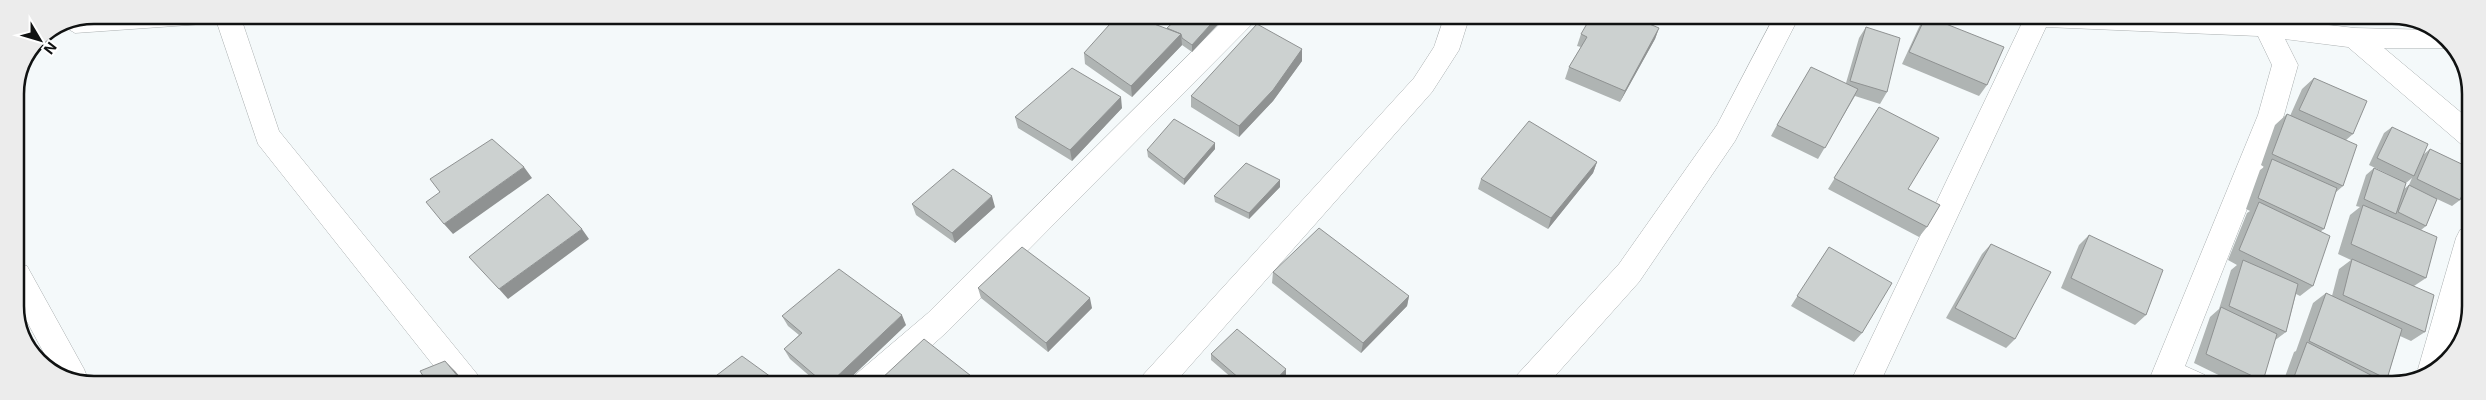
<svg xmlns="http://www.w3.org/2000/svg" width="2486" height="400" viewBox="0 0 2486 400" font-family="Inter,sans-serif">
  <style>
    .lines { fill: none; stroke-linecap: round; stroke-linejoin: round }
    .minor-casing { stroke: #aaafb0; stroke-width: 1 }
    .minor { fill: #fff; fill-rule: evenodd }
    .wall { fill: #afb4b3; fill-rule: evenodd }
    .shaded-wall { fill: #8f9292 }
    .building { fill: #ccd1d0; stroke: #8f9292 }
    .rim { fill: none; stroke: #101212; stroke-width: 2.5 }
  </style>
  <rect width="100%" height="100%" fill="#f4f9fa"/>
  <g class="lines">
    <defs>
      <path id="minor" d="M 94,15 L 240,15 L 279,131 L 477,374 L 481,384 L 448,384 L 258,144 L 217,23 L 75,33 L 65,27 Z
        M 1229,15 L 1257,15 L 1254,22 L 948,331 L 888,385 L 851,385 L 855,375 L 928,313 Z
        M 1445,15 L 1470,15 L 1459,50 L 1432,92 L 1173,385 L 1139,385 L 1143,375 L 1414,78 L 1434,47 Z
        M 1775,15 L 1800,15 L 1735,141 L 1639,282 L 1547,385 L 1513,385 L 1517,375 L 1619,264 L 1717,125 Z
        M 2009,16 L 2275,16 L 2276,19 L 2355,28 L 2434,30 L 2444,35 L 2452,48 L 2384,48 L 2470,120 L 2470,147 L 2461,144 L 2348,47 L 2285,39 L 2298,65 L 2284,115 L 2185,366 L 2205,375 L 2209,385 L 2147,385 L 2258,115 L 2272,65 L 2258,36 L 2046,27 L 1879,385 L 1849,385 L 2021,25 L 2013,23 Z
        M 2470,226 L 2470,288 L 2454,347 L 2444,365 L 2421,374 L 2418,369 L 2456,238 L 2460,230 Z
        M 17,263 L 27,266 L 84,369 L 88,379 L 85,384 L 53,370 L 17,303 Z"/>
    </defs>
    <use href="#minor" class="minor-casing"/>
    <use href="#minor" class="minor"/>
  </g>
  <path class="wall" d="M 1181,15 L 1221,15 L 1221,21 L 1192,52 L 1182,45 L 1132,97 L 1085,64 L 1084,53 L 1167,28 Z
    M 1926,16 L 1987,85 L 1979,96 L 1902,64 L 1919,27 Z
    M 1866,27 L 1887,92 L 1880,104 L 1855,96 L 1818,159 L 1771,136 L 1777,125 L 1846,83 L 1859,38 Z
    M 1659,28 L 1655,39 L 1620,102 L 1565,79 L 1569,67 L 1581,47 L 1577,46 L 1581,34 Z
    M 1302,49 L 1302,61 L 1273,101 L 1239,137 L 1191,107 L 1191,96 Z
    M 2314,78 L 2353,134 L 2346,140 L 2343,186 L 2335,193 L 2324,229 L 2320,232 L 2313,286 L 2300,296 L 2296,294 L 2286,332 L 2274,341 L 2263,381 L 2258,385 L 2239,385 L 2194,363 L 2210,317 L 2219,309 L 2231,270 L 2237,265 L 2228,260 L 2247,213 L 2250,211 L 2246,209 L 2260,170 L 2264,167 L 2261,165 L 2275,125 L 2287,114 L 2290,116 L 2302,89 Z
    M 1879,107 L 1908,189 L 1927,227 L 1919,237 L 1828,189 Z
    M 1122,108 L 1072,161 L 1018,128 L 1015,117 Z
    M 2392,127 L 2424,154 L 2430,149 L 2460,200 L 2452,206 L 2437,199 L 2426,226 L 2421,230 L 2426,278 L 2414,286 L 2425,332 L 2411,341 L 2400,336 L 2387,379 L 2384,382 L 2390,385 L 2282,385 L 2294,352 L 2296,351 L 2313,303 L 2326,293 L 2332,296 L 2339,269 L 2351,260 L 2338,254 L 2350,215 L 2360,207 L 2356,206 L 2366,175 L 2374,168 L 2400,180 L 2369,165 L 2384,133 ZM 2412,178 L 2409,185 L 2404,189 L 2406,183 Z
    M 1215,149 L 1184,185 L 1148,157 L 1147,150 Z
    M 1597,162 L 1593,173 L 1548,229 L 1478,189 L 1481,179 Z
    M 1280,180 L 1280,187 L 1249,219 L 1215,202 L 1214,196 Z
    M 912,204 L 995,207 L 955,243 L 916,215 Z
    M 2089,235 L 2146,315 L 2135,325 L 2061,288 L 2079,245 Z
    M 1991,244 L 2015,339 L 2006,348 L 1946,318 L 1982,254 Z
    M 1829,247 L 1862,333 L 1854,342 L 1791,306 Z
    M 1273,272 L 1409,296 L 1407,306 L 1361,353 L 1272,283 Z
    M 978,288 L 1092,308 L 1048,352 L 981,298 Z
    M 782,316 L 906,325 L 843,385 L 820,385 L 790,359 L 784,349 L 799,335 L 788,326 Z
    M 1211,354 L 1286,369 L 1286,375 L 1276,385 L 1240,385 L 1211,360 Z"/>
  <path class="shaded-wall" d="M 1219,15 L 1221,15 L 1221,21 L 1192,52 L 1192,45 Z
    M 1659,28 L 1655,39 L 1620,102 L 1625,91 Z
    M 1181,34 L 1182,45 L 1132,97 L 1131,86 Z
    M 1302,49 L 1302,61 L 1273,101 L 1239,137 L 1239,126 Z
    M 1121,97 L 1122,108 L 1072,161 L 1070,150 Z
    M 1215,143 L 1215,149 L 1184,185 L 1184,179 Z
    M 1597,162 L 1593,173 L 1548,229 L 1551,218 Z
    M 524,167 L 532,178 L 453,234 L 444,224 Z
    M 1280,180 L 1280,187 L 1249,219 L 1249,213 Z
    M 992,196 L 995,207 L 955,243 L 952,233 Z
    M 582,229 L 589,239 L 508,299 L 499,289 Z
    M 1409,296 L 1407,306 L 1361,353 L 1363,343 Z
    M 1090,298 L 1092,308 L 1048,352 L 1046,343 Z
    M 902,315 L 906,325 L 843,385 L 828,385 Z
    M 445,361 L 455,371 L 466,384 L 464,384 Z
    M 1286,369 L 1286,375 L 1276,385 L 1271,385 Z"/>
  <path class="building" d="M 1118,15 L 1130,15 L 1181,34 L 1131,86 L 1084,53 Z
    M 1181,15 L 1219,15 L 1192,45 L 1182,38 L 1181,34 L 1167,28 Z
    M 1592,15 L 1628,15 L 1659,28 L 1625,91 L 1569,67 L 1587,37 L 1581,34 Z
    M 1926,16 L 2004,47 L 1987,85 L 1909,52 Z
    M 1257,24 L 1302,49 L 1273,90 L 1239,126 L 1191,96 Z
    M 1866,27 L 1900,38 L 1887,92 L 1850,81 Z
    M 1811,67 L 1858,89 L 1825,148 L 1777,125 Z
    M 1072,68 L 1121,97 L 1070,150 L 1015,117 Z
    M 2314,78 L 2367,101 L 2353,134 L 2299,110 Z
    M 1879,107 L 1939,138 L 1908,189 L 1940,205 L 1927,227 L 1834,178 Z
    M 2287,114 L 2357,145 L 2343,186 L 2272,154 Z
    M 1174,119 L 1215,143 L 1184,179 L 1147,150 Z
    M 1529,121 L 1597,162 L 1551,218 L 1481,179 Z
    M 2392,127 L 2428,144 L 2414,176 L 2377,158 Z
    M 492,139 L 524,167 L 444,224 L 426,202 L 440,192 L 430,179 Z
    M 2430,149 L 2470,168 L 2470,177 L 2460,200 L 2417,179 Z
    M 2272,159 L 2337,188 L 2324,229 L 2258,198 Z
    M 1246,163 L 1280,180 L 1249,213 L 1214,196 Z
    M 2374,168 L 2406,183 L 2396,214 L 2364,199 Z
    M 953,169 L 992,196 L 952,233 L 912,204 Z
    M 2409,185 L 2437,199 L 2426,226 L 2398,212 Z
    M 548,194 L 582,229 L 499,289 L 469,257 Z
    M 2259,202 L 2330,236 L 2313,286 L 2239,250 Z
    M 2363,205 L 2437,237 L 2426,278 L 2351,244 Z
    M 1319,228 L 1409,296 L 1363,343 L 1273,272 Z
    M 2089,235 L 2163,270 L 2146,315 L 2071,278 Z
    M 1991,244 L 2051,272 L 2015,339 L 1955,308 Z
    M 1022,247 L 1090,298 L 1046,343 L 978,288 Z
    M 1829,247 L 1892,283 L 1862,333 L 1797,296 Z
    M 2352,259 L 2434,295 L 2425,332 L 2343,295 Z
    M 2243,260 L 2298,284 L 2286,332 L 2229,306 Z
    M 839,269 L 902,315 L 828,385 L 826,385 L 784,349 L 802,333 L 782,316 Z
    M 2326,293 L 2402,329 L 2387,379 L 2309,341 Z
    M 2221,307 L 2277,334 L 2263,381 L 2206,354 Z
    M 1237,329 L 1286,369 L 1271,385 L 1247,385 L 1211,354 Z
    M 924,339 L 980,383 L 979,385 L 885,385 L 880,380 Z
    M 2307,342 L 2390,385 L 2291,385 Z
    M 742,356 L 782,385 L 704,385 Z
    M 445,361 L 464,384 L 428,384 L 420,371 Z
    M 1341,376 L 1353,385 L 1332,385 Z"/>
  <path d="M0 0H2486V400H0ZM94 24H2392A70 70 0 0 1 2462 94V306A70 70 0 0 1 2392 376H94A70 70 0 0 1 24 306V94A70 70 0 0 1 94 24Z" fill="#ececec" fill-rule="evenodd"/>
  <path class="rim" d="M94 24H2392A70 70 0 0 1 2462 94V306A70 70 0 0 1 2392 376H94A70 70 0 0 1 24 306V94A70 70 0 0 1 94 24Z"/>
  <g transform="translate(40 40) rotate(128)" stroke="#ffffff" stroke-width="4" paint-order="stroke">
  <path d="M0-4L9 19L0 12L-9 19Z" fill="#101212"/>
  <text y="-8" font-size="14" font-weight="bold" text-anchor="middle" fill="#101212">N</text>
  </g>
</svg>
